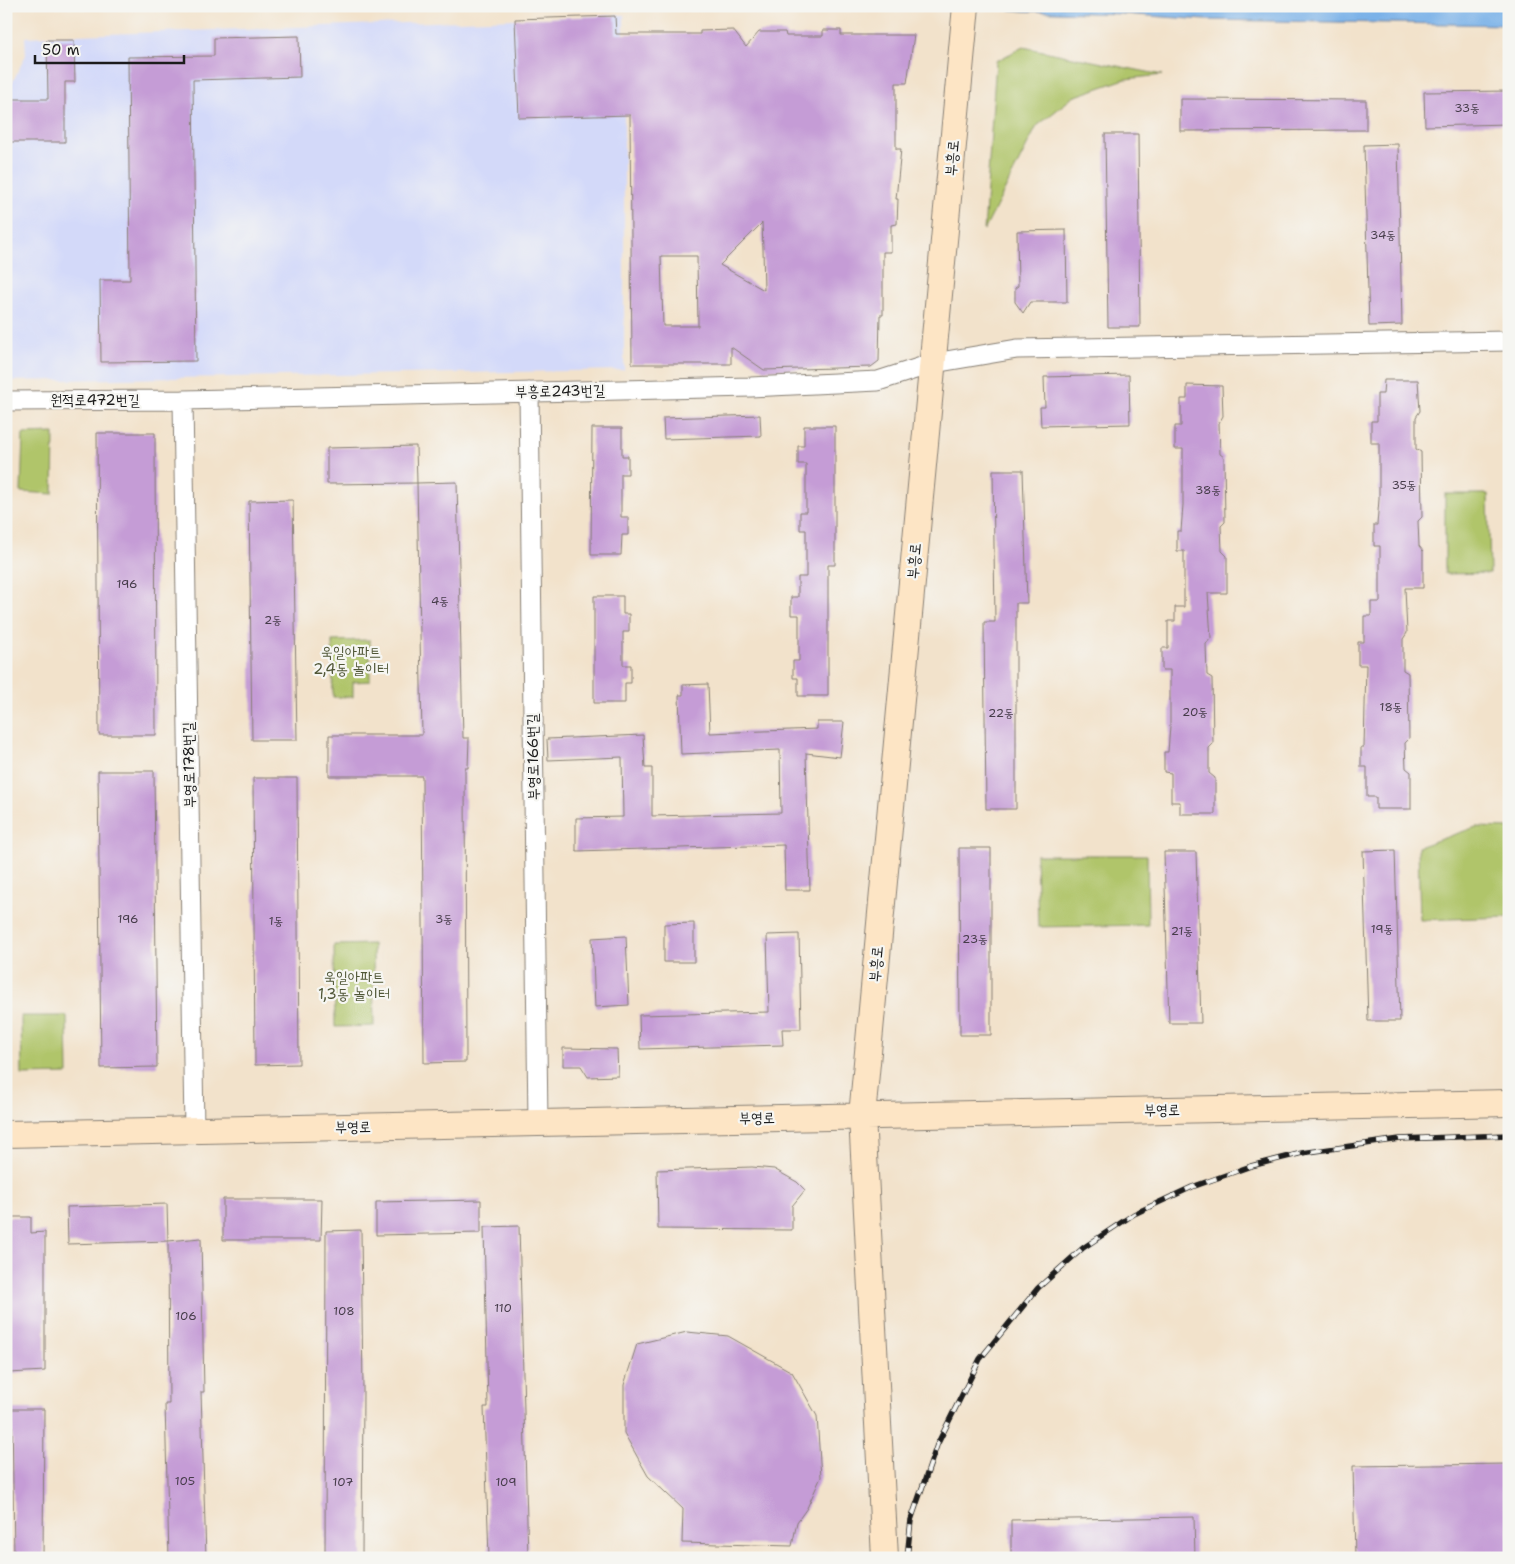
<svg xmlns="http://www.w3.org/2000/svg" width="1515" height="1564" viewBox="0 0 1515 1564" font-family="'Shantell Sans','Poor Story',sans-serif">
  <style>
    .built { fill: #d3d9f9 }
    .green { fill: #b0c56a; stroke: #667043 }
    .water { fill: #79b1e8; stroke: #4a6682 }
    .building { fill: #c59cd6; fill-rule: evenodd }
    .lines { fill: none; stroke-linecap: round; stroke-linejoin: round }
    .street-casing { stroke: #877f74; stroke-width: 21 }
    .secondary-casing { stroke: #877f74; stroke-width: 28 }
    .street { stroke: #fff; stroke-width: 19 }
    .secondary { stroke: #fde5c5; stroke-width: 26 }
    .rail-casing { stroke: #1c1c1c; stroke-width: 5.5 }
    .rail { stroke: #f6f6f2; stroke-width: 4; stroke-dasharray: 11; stroke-linecap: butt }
    .labels { text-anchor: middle; stroke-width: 4.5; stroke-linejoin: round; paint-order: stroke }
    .number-label { font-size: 12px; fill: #463c4a }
    .street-label { font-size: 15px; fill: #1c1c1c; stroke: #f6f6f2 }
    .park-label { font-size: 15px; fill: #505737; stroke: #f6f6f2 }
  </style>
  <rect width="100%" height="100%" fill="#f6f6f2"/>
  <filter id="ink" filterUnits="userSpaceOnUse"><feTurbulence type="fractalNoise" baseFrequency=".02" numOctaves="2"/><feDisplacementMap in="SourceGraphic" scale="10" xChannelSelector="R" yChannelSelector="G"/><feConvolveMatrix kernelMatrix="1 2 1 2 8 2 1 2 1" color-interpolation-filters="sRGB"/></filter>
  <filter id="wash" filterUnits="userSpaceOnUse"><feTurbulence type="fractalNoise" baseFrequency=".0096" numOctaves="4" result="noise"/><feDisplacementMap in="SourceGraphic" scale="20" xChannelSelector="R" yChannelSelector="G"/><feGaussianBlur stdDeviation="1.12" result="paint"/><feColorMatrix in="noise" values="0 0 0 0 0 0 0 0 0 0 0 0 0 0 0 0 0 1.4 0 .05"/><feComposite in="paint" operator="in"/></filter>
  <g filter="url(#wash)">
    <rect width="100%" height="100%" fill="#f2e2cb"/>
    <path class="built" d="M 624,15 L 624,370 L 6,381 L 6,90 L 9,89 L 26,55 L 25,37 Z"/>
    <path class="green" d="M 1023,47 L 1162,75 L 1125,79 L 1073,97 L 1037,126 L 984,231 L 996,61 Z
      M 54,433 L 53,494 L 21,492 L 23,434 Z
      M 1445,494 L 1488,494 L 1490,573 L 1445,574 Z
      M 370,640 L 370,681 L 353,682 L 353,697 L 333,697 L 332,641 Z
      M 1476,827 L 1509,828 L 1509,917 L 1420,920 L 1418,847 Z
      M 1036,855 L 1147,855 L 1148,925 L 1038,927 Z
      M 373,944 L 374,1026 L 335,1027 L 334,945 Z
      M 21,1016 L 67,1016 L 68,1074 L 22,1075 Z"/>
    <path class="water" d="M 973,6 L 1509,6 L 1509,25 L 1205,20 L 1123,14 L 1023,11 Z"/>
    <g id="blocks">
      <path class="building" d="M 615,16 L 616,34 L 700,34 L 700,31 L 733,30 L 746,47 L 759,32 L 785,32 L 786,36 L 823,36 L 823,30 L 841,30 L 841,35 L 914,35 L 907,83 L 896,83 L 896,149 L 901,149 L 896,199 L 898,199 L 897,224 L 891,225 L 891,252 L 883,252 L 883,315 L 880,315 L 879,361 L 871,367 L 764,370 L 731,347 L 731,364 L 632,364 L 630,115 L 519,118 L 515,19 ZM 762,223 L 763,249 L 764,290 L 720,265 ZM 661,256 L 697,256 L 698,326 L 663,326 Z
        M 299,36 L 300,77 L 193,80 L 196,361 L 101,362 L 100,280 L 130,280 L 128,57 L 214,56 L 214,38 Z
        M 47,40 L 74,40 L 75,82 L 65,82 L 65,142 L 6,142 L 6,99 L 48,99 Z
        M 1509,91 L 1509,124 L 1425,126 L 1424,92 Z
        M 1180,99 L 1366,100 L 1366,130 L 1180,131 Z
        M 1105,134 L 1138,134 L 1140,327 L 1108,327 Z
        M 1398,144 L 1402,325 L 1369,326 L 1364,145 Z
        M 1066,230 L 1067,302 L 1030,302 L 1023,313 L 1015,302 L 1015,288 L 1018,286 L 1017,231 Z
        M 1129,375 L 1130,424 L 1041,426 L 1040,407 L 1045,407 L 1044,377 Z
        M 1384,380 L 1418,380 L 1420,411 L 1416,417 L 1416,449 L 1421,452 L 1422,517 L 1418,521 L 1419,546 L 1423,551 L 1423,588 L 1405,588 L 1407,633 L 1403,639 L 1403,670 L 1408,673 L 1409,739 L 1405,743 L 1406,768 L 1411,772 L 1411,809 L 1376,809 L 1376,797 L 1367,797 L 1367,767 L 1361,767 L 1361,747 L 1364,747 L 1366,665 L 1358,665 L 1358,642 L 1364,642 L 1364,616 L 1371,616 L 1371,602 L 1380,602 L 1380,546 L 1374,546 L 1374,525 L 1377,525 L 1379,499 L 1379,443 L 1371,443 L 1371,421 L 1377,421 L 1377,394 L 1383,394 Z
        M 1187,385 L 1222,386 L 1223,416 L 1219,423 L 1220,454 L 1224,457 L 1225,522 L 1221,526 L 1222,551 L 1227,556 L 1227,593 L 1208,593 L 1211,638 L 1206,644 L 1207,675 L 1212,678 L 1213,744 L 1209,748 L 1209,773 L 1215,778 L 1215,814 L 1180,814 L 1180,802 L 1171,802 L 1171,773 L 1164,772 L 1164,752 L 1168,752 L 1170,726 L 1170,670 L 1162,670 L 1162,648 L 1168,648 L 1168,621 L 1175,621 L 1175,607 L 1184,607 L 1184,551 L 1177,551 L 1177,531 L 1181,531 L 1183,505 L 1183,449 L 1175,449 L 1175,426 L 1181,426 L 1181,399 L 1187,399 Z
        M 760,415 L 761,436 L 664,439 L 663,418 Z
        M 804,426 L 835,426 L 835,565 L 828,565 L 828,696 L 798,696 L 798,678 L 793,678 L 793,661 L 799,661 L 799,615 L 791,615 L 791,597 L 798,597 L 798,577 L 806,577 L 806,530 L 800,530 L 800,512 L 806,512 L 806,464 L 798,464 L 798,446 L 804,446 Z
        M 592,428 L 622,428 L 622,456 L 628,456 L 628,474 L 621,474 L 621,517 L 628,517 L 628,535 L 622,535 L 621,555 L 591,555 Z
        M 97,433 L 155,433 L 156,735 L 99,735 Z
        M 416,446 L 417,483 L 327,484 L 327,448 Z
        M 993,470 L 1023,470 L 1027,603 L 1016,603 L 1016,809 L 986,809 L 984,622 L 995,622 Z
        M 457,482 L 463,738 L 469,738 L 468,768 L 465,768 L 466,1062 L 424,1063 L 422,776 L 329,776 L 329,735 L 422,735 L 417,483 Z
        M 293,500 L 297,740 L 252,740 L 249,501 Z
        M 594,596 L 623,596 L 623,614 L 629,614 L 629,632 L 623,632 L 623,665 L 631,665 L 631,683 L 625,683 L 625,703 L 594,703 Z
        M 708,684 L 710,733 L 817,729 L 817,722 L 844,722 L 840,757 L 806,753 L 810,890 L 785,890 L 784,845 L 576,851 L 576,818 L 623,817 L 622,757 L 548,760 L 547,739 L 643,735 L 645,768 L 652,768 L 652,816 L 781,813 L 780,750 L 681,754 L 679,695 L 683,695 L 683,685 Z
        M 98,771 L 154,771 L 157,1067 L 101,1068 Z
        M 253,778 L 297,778 L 299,1064 L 255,1065 Z
        M 959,848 L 991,848 L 991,1035 L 960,1035 Z
        M 1395,850 L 1400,1021 L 1368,1021 L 1363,851 Z
        M 1164,852 L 1196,852 L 1201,1023 L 1169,1023 Z
        M 694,923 L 694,962 L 664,962 L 664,924 Z
        M 799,934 L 801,1029 L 782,1029 L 783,1045 L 640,1049 L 639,1015 L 769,1012 L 767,935 Z
        M 626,936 L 629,1005 L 595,1007 L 592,938 Z
        M 563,1048 L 617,1049 L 618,1076 L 588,1077 L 581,1066 L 563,1066 Z
        M 752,1167 L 774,1169 L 797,1182 L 805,1190 L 792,1206 L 792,1230 L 658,1229 L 657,1170 Z
        M 223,1199 L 322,1199 L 321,1240 L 223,1240 Z
        M 481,1200 L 481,1233 L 376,1235 L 376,1202 Z
        M 167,1204 L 168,1241 L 68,1244 L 67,1207 Z
        M 6,1217 L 31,1217 L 31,1233 L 45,1232 L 45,1371 L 9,1373 Z
        M 519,1226 L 528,1558 L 489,1558 L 484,1407 L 488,1407 L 484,1227 Z
        M 361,1230 L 363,1390 L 362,1558 L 325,1558 L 326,1231 Z
        M 201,1238 L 204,1392 L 201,1392 L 206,1558 L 169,1558 L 165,1404 L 169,1404 L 168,1241 Z
        M 687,1332 L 728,1336 L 792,1372 L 817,1416 L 821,1477 L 807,1508 L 797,1522 L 792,1546 L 682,1543 L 683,1509 L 648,1476 L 624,1433 L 624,1385 L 637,1344 Z
        M 12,1409 L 44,1409 L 43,1558 L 14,1558 Z
        M 1509,1464 L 1509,1558 L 1355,1558 L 1353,1466 Z
        M 1194,1517 L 1195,1558 L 1011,1558 L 1011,1520 Z"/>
    </g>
  </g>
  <g filter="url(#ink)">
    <use href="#blocks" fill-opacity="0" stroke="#877f74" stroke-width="1"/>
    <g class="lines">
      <defs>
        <path id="street" d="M 529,392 L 538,1123
          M 183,400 L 194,1130
          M 6,401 L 183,400 L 751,387 L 878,381 L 934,363 L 1017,349 L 1509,341"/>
        <path id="secondary" d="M 6,1134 L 1509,1103
          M 885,1558 L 862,1116 L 966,6"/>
      </defs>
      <use href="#street" class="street-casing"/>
      <use href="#secondary" class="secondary-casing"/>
      <use href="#street" class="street"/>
      <use href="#secondary" class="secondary"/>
      <defs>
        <path id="rail" d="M 907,1558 L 911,1520 L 937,1445 L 980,1359 L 1038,1288 L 1083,1248 L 1134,1214 L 1192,1187 L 1251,1166 L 1302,1153 L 1400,1139 L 1509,1135"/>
      </defs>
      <use href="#rail" class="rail-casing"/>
      <use href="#rail" class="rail"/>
    </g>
  </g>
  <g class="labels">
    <g class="number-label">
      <text x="1467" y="112">33동</text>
      <text x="1383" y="239">34동</text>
      <text x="1404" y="489">35동</text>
      <text x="1208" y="494">38동</text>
      <text x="127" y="588">196</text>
      <text x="440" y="605">4동</text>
      <text x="273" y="624">2동</text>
      <text x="1391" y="711">18동</text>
      <text x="1195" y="716">20동</text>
      <text x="1001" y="717">22동</text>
      <text x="128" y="923">196</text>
      <text x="444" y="923">3동</text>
      <text x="276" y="925">1동</text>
      <text x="1382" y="933">19동</text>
      <text x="1182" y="935">21동</text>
      <text x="975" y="943">23동</text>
      <text x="503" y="1312">110</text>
      <text x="344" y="1315">108</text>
      <text x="186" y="1320">106</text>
      <text x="185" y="1485">105</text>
      <text x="343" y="1486">107</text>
      <text x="506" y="1486">109</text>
    </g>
    <g class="street-label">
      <text transform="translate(952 158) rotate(-85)" y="5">부흥로</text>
      <text transform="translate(560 391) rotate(-1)" y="5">부흥로243번길</text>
      <text x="95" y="405">원적로472번길</text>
      <text transform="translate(914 561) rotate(-85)" y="5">부흥로</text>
      <text transform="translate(533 757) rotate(-91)" y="5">부영로166번길</text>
      <text transform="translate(189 765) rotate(-91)" y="5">부영로178번길</text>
      <text transform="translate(876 964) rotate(-85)" y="5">부흥로</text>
      <text transform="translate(1162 1110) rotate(-1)" y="5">부영로</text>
      <text transform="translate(757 1118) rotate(-1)" y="5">부영로</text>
      <text transform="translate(353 1127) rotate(-1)" y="5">부영로</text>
    </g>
    <g class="park-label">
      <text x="351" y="657">욱일아파트<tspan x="351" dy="17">2,4동 놀이터</tspan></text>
      <text x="354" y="982">욱일아파트<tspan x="354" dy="17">1,3동 놀이터</tspan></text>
    </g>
  </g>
  <rect width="1515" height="1564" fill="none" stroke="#f6f6f2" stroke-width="25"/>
  <path d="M35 55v8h149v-8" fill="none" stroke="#1c1c1c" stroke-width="2.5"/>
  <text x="42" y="55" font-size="15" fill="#1c1c1c" stroke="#f6f6f2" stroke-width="4" paint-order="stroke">50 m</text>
</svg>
